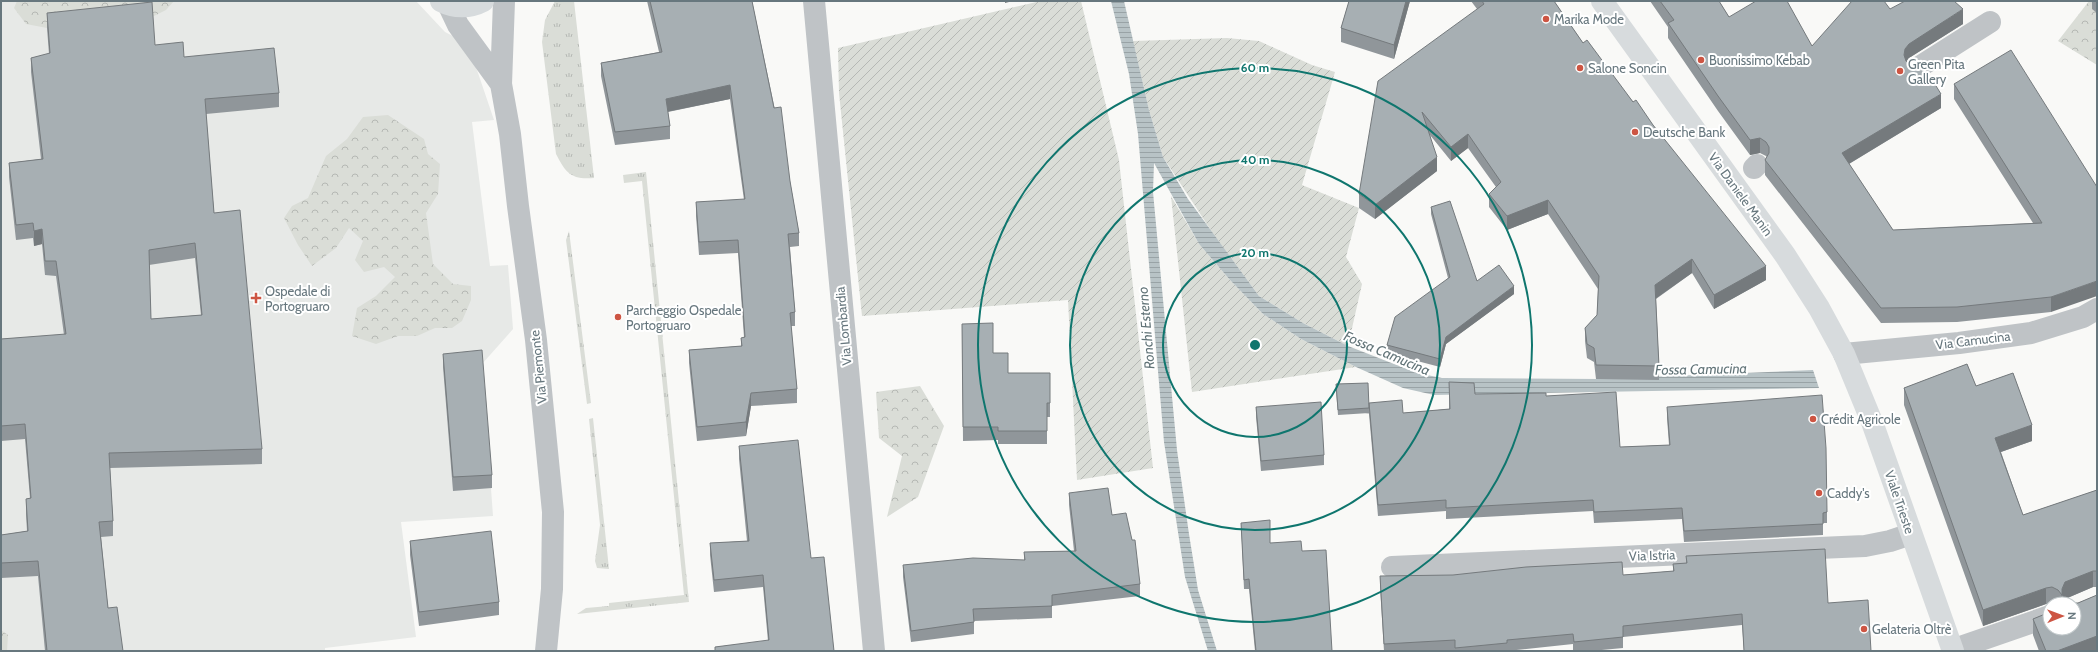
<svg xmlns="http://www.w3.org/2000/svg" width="2098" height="652" viewBox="0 0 2098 652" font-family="Cabin,sans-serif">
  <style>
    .built { fill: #e7e9e7 }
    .grass { fill: url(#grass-tufts) }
    .forest { fill: url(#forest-crowns) }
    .garden { fill: url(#garden-furrows) }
    .water { fill: url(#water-rules) }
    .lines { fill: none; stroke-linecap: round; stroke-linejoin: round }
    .street { stroke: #bfc3c6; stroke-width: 22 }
    .secondary { stroke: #d7dbdd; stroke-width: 22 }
    .wall { fill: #90969a; fill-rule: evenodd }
    .shaded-wall { fill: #757a7d }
    .building { fill: #a7afb3; stroke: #757a7d; fill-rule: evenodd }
    .ring { fill: none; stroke: #0f766e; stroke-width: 2 }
    .poi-dot { fill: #cd5543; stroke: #fff; stroke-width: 1.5 }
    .labels { text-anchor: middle; stroke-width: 4; stroke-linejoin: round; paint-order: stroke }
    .poi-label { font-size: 13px; fill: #67777e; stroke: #fff; text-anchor: start }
    .street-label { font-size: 13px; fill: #67777e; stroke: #fff }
    .water-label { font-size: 14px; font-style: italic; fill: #627478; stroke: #fff }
    .centre { fill: #0f766e; stroke: #fff; stroke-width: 2 }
    .ring-label { font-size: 12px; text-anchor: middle; font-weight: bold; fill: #0f766e; stroke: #fff; stroke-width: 4; stroke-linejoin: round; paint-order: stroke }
  </style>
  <defs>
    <pattern id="grass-tufts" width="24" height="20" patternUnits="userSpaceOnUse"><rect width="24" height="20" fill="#daddd7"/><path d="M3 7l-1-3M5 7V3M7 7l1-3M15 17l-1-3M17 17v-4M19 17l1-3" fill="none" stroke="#b5b8b4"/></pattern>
    <pattern id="forest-crowns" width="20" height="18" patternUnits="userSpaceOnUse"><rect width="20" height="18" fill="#daddd7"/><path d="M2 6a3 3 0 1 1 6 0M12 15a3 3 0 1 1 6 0" fill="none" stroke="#b5b8b4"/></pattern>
    <pattern id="garden-furrows" width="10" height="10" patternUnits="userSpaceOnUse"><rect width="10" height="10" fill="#daddd7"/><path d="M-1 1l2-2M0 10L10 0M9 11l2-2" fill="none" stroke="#b5b8b4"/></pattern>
    <pattern id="water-rules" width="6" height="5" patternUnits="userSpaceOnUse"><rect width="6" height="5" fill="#b8c3c6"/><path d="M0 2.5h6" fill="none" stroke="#99a3a6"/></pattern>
  </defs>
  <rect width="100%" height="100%" fill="#f9f9f7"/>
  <path class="built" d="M 1,1 L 416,1 L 445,32 L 455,37 L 464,44 L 477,70 L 494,120 L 472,122 L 490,266 L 508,265 L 513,329 L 482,364 L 493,516 L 401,522 L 416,637 L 325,648 L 325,651 L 1,651 Z"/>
  <path class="grass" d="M 555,1 L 574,1 L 594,178 C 571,180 566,173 556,154 L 542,42 L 545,20 Z
    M 646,172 L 689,602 L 577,614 L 586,608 L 609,606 L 609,603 L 684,595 L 642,181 L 624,183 L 623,175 Z
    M 569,231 L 591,403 L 587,404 L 566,240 Z
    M 593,418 L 609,569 L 597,568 L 595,561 L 600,525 L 589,419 Z"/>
  <path class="forest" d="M 17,1 L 174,1 L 166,10 L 152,17 L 47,28 L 26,24 L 14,8 Z
    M 2089,1 L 2097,1 L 2097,65 L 2058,41 Z
    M 388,115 L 424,139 L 428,154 L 440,164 L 438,194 L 426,213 L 433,264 L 453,284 L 471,286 L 471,300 L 462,321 L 452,328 L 435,328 L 417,336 L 398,336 L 376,344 L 352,336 L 357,308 L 376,296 L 395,277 L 384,267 L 364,272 L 355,260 L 363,241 L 349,228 L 336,248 L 312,266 L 298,245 L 284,218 L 292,206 L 308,198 L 326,156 L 347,139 L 363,117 Z
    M 920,386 L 944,426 L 918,497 L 887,517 L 902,456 L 879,438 L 876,392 Z
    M 1,630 L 8,635 L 7,651 L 1,651 Z"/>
  <path class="garden" d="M 1041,1 L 1081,1 L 1119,160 L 1153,468 L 1077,480 L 1068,300 L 862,316 L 839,93 L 838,48 Z
    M 1227,38 L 1259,41 L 1312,65 L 1335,72 L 1302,185 L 1359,208 L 1346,257 L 1362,284 L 1348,346 L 1303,323 L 1259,296 L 1214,235 L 1163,157 L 1149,110 L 1133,41 Z
    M 1171,196 L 1199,244 L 1230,280 L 1263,314 L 1301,339 L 1356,367 L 1192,392 Z"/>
  <path class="water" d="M 1111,1 L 1124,1 L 1149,110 L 1163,157 L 1188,199 L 1259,296 L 1303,323 L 1348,346 L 1417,373 L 1442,378 L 1601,379 L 1813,370 L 1819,388 L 1434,395 L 1403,388 L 1356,367 L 1301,339 L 1263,314 L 1230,280 L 1199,244 L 1154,163 L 1153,192 L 1177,450 L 1189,534 L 1198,590 L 1217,651 L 1208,651 L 1185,577 L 1164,442 L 1138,134 L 1129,74 Z"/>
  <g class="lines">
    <path class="street" d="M 504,1 L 501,84 L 510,134 L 518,206 L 536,340 L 553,512 L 552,589 L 546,651
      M 814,1 L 874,651
      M 448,4 L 458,25 L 501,84
      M 1916,69 L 1990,22
      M 1754,168 L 1757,165
      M 1844,354 L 1959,343 L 2031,333 L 2083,317 L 2097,309
      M 1392,567 L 1865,546 L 1890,541 L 1911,534
      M 1952,650 L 2050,616"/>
    <path class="secondary" d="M 441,1 C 454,8 470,8 483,1
      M 1602,1 L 1785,255 L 1819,308 L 1844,354 L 1872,422 L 1953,651"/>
  </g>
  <path class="wall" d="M 647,1 L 752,1 L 790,181 L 799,233 L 799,246 L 790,247 L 795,312 L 795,326 L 791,326 L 797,389 L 797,403 L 751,406 L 746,436 L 697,441 L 689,363 L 689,350 L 741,346 L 741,338 L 744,337 L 738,253 L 699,255 L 696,216 L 696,202 L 744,200 L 730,99 L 668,112 L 670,126 L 670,139 L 615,145 L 601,76 L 601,63 L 659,52 Z
    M 1349,1 L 1410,1 L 1394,59 L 1341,42 L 1341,28 Z
    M 1471,1 L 1554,1 L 1583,43 L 1653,125 L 1766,280 L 1714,309 L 1692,273 L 1656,299 L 1659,366 L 1659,380 L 1596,379 L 1594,362 L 1587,358 L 1585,341 L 1585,328 L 1597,315 L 1598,289 L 1548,214 L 1507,230 L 1489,207 L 1489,194 L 1496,187 L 1468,148 L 1451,161 L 1430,135 L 1437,171 L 1375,219 L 1359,208 L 1359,194 L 1477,9 Z
    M 1650,1 L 1719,1 L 1729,17 L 1812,46 L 1890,9 L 1963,24 L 1909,58 L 1906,62 L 1941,108 L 1849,164 L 1893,230 L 2033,223 L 1954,99 L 1954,84 L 2097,187 L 2051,312 L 1957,322 L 1881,323 L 1765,175 L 1765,160 L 1767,157 L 1766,156 L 1760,153 L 1750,155 L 1718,111 L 1668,38 L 1668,27 Z
    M 2092,1 L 2097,1 L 2097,13 L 2092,9 Z
    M 47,13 L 155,45 L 184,57 L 279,93 L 279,107 L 206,114 L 214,213 L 262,449 L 262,464 L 110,468 L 113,521 L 113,536 L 101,537 L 108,608 L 123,651 L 45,651 L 38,576 L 1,578 L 1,535 L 27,531 L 26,514 L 26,499 L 30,498 L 25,439 L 1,441 L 1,339 L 64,335 L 56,276 L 45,275 L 42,244 L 34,246 L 33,238 L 16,240 L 9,177 L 9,163 L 41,159 L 31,72 L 31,58 L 49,54 L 47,28 ZM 195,258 L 201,315 L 151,319 L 149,265 Z
    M 1431,207 L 1477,281 L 1514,294 L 1446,344 L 1440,367 L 1387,353 L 1387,345 L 1448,278 L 1431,214 Z
    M 962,324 L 993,353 L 1008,373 L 1050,373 L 1050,417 L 1047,417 L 1047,444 L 998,444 L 998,440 L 963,441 Z
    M 443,354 L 492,475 L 492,488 L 453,491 L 443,367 Z
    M 1967,364 L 1976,386 L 2013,373 L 2032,425 L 2032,441 L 2001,452 L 2023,515 L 2097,490 L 2097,587 L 2093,587 L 2065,599 L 2066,600 L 2071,603 L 2078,603 L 2097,595 L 2097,651 L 2039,651 L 2033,635 L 2033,619 L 2050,612 L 2050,628 L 2074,628 L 2074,604 L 2046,604 L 1983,626 L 1904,405 L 1904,388 Z
    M 1449,382 L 1475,394 L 1546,396 L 1620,447 L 1669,445 L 1667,418 L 1667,407 L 1827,512 L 1827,523 L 1823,523 L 1823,535 L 1684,542 L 1682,519 L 1594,523 L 1593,511 L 1446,519 L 1446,511 L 1378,516 L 1369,414 L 1369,403 L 1403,413 L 1449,409 Z
    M 1336,390 L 1369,408 L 1369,413 L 1338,415 Z
    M 1256,407 L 1324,455 L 1324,465 L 1261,471 L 1256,417 Z
    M 739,446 L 811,558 L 834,651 L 715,651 L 715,647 L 768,641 L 763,587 L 714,592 L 710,555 L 710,543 L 747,541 L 739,459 Z
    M 1069,493 L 1112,515 L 1140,584 L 1140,596 L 1052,606 L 1052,618 L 974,621 L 974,634 L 911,642 L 903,577 L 903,565 L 1024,560 L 1024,552 L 1074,551 L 1069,505 Z
    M 1241,523 L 1270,543 L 1302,551 L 1332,651 L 1255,651 L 1249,589 L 1244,589 Z
    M 410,541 L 499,602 L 499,615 L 419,626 L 410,555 Z
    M 1686,556 L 1828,603 L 1871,651 L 1744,651 L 1742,625 L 1623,637 L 1623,648 L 1591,651 L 1573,651 L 1573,644 L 1507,651 L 1384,651 L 1380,587 L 1380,576 L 1623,575 L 1673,571 L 1673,564 L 1686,563 Z"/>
  <path class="shaded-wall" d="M 1005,1 L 1013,1 L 1005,3 Z
    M 1406,1 L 1410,1 L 1394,59 L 1394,45 Z
    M 1963,9 L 1963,24 L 1909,58 L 1905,64 L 1904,55 L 1905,49 L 1909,44 Z
    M 730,85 L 730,99 L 666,112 L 666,99 Z
    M 1941,94 L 1941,108 L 1842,168 L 1842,153 Z
    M 1468,134 L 1468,148 L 1451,161 L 1451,147 Z
    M 1760,138 L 1760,153 L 1750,155 L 1750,140 Z
    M 1437,157 L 1437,171 L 1375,219 L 1375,205 Z
    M 1548,200 L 1548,214 L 1507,230 L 1507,216 Z
    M 42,229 L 42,244 L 34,246 L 34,231 Z
    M 1692,259 L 1692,273 L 1655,299 L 1655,285 Z
    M 1766,266 L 1766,280 L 1714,309 L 1714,295 Z
    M 2097,281 L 2097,296 L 2051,312 L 2051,297 Z
    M 1514,286 L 1514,294 L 1446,344 L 1440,367 L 1440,359 L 1446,337 Z
    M 751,393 L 751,406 L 746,436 L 746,422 Z
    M 2032,425 L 2032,441 L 1995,454 L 1995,438 Z
    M 2093,571 L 2093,587 L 2065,599 L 2062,604 L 2062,589 L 2065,582 Z
    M 2046,588 L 2046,604 L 1983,626 L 1983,610 Z
    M 2097,636 L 2097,651 L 2057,651 Z"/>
  <path class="building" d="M 650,1 L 752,1 L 774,108 L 781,107 L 790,181 L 799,233 L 788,234 L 795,312 L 790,313 L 797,389 L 751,393 L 746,422 L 697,427 L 689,350 L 742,346 L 741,338 L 745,337 L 738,240 L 699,242 L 696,202 L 745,199 L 730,85 L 666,99 L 670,126 L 615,132 L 601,63 L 662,52 Z
    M 1349,1 L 1406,1 L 1394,45 L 1341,28 Z
    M 1482,1 L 1554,1 L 1583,43 L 1587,40 L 1633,102 L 1636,100 L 1653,125 L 1766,266 L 1714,295 L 1692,259 L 1655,285 L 1659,366 L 1596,365 L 1594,348 L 1587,344 L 1585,328 L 1597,315 L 1599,276 L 1548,200 L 1507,216 L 1489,194 L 1501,182 L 1468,134 L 1451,147 L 1422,112 L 1437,157 L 1375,205 L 1359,194 L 1378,81 L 1484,4 Z
    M 1660,1 L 1719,1 L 1729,17 L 1756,1 L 1787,1 L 1812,46 L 1852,1 L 1884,1 L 1890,9 L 1905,1 L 1954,1 L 1963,9 L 1909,44 L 1905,49 L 1904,55 L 1906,61 L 1910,65 L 1916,67 L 1923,65 L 1941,94 L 1842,153 L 1893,230 L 2042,223 L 1954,84 L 2011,50 L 2097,187 L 2097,281 L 2051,297 L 1957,307 L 1881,308 L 1765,160 L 1769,153 L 1769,147 L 1766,142 L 1760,138 L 1750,140 L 1718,96 L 1668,23 L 1674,20 Z
    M 152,2 L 155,45 L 183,42 L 184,57 L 274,48 L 279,93 L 205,99 L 214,213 L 240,210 L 262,449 L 109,453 L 113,521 L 99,522 L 108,608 L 117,607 L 123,651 L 47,651 L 38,561 L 1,563 L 1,535 L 28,531 L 26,499 L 31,498 L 25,424 L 1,426 L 1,339 L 66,334 L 56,261 L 45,261 L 42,229 L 34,231 L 33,223 L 16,225 L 9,163 L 43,159 L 31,58 L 50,53 L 47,13 ZM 195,243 L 202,315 L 151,319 L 149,250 Z
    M 1450,201 L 1477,281 L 1499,265 L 1514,286 L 1446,337 L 1440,359 L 1387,345 L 1395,317 L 1450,277 L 1431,207 Z
    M 993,323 L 993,353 L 1008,353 L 1008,373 L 1050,373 L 1050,403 L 1047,403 L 1047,431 L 998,431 L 998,427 L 963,427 L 962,324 Z
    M 482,350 L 492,475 L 453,477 L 443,354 Z
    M 1967,364 L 1976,386 L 2013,373 L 2032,425 L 1995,438 L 2023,515 L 2097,490 L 2097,571 L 2093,571 L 2065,582 L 2062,589 L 2062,594 L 2066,600 L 2071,603 L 2078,603 L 2097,595 L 2097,636 L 2057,651 L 2046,651 L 2033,619 L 2050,612 L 2050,628 L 2074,628 L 2074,604 L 2061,604 L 2062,602 L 2062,595 L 2058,590 L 2052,587 L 2046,588 L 1983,610 L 1904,388 Z
    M 1449,382 L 1474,383 L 1475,394 L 1546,393 L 1546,396 L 1616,392 L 1620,447 L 1670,445 L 1667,407 L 1822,395 L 1826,448 L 1827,512 L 1823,513 L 1823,524 L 1684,531 L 1682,508 L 1594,512 L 1593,500 L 1446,508 L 1446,500 L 1378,505 L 1369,403 L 1402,400 L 1403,413 L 1450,409 Z
    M 1368,383 L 1369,408 L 1338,410 L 1336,384 Z
    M 1321,402 L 1324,455 L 1261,461 L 1256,407 Z
    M 798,440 L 811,558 L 824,557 L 834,651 L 715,651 L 715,647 L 769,640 L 763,575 L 714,580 L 710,543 L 749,541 L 739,446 Z
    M 1108,488 L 1112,515 L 1126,513 L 1132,540 L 1135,540 L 1140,584 L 1052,595 L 1052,606 L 973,609 L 974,622 L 911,631 L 903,565 L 973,558 L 1025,560 L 1024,552 L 1076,551 L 1069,493 Z
    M 1270,520 L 1270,543 L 1301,541 L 1302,551 L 1326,550 L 1332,651 L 1256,651 L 1249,579 L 1244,580 L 1241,523 Z
    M 491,531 L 499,602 L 419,612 L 410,541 Z
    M 1825,549 L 1828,603 L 1868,600 L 1871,651 L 1744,651 L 1742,614 L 1623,626 L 1623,637 L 1574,642 L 1573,634 L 1507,640 L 1507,643 L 1455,648 L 1455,640 L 1384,644 L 1380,576 L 1453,575 L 1526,567 L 1622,562 L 1623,575 L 1674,571 L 1673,564 L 1687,563 L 1686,556 Z"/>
  <g class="ring">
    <circle cx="1255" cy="345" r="92"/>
    <circle cx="1255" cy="345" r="185"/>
    <circle cx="1255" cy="345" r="277"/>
  </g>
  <g class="poi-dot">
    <circle cx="1546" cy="19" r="4"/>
    <circle cx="1701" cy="60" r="4"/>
    <circle cx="1580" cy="68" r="4"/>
    <circle cx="1900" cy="71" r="4"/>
    <circle cx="1635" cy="132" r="4"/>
    <path d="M254 292h4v4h4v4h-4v4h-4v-4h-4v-4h4z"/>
    <circle cx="618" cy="317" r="4"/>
    <circle cx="1813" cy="419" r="4"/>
    <circle cx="1819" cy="493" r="4"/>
    <circle cx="1864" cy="629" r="4"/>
  </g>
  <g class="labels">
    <g class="poi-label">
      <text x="1554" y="24">Marika Mode</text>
      <text x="1709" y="65">Buonissimo Kebab</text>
      <text x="1908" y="69">Green Pita<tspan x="1908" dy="15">Gallery</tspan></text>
      <text x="1588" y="73">Salone Soncin</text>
      <text x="1643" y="137">Deutsche Bank</text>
      <text x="265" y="296">Ospedale di<tspan x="265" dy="15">Portogruaro</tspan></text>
      <text x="626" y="315">Parcheggio Ospedale<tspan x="626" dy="15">Portogruaro</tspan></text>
      <text x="1821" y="424">Crédit Agricole</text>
      <text x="1827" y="498">Caddy's</text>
      <text x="1872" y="634">Gelateria Oltrè</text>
    </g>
    <g class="street-label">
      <text transform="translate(1741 194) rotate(54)" y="5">Via Daniele Manin</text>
      <text transform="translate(843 326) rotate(-95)" y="5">Via Lombardia</text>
      <text transform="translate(1973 340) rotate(-7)" y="5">Via Camucina</text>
      <text transform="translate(538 367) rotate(-96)" y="5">Via Piemonte</text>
      <text transform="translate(1900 502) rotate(71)" y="5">Viale Trieste</text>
      <text transform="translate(1652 555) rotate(-2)" y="5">Via Istria</text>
    </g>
    <g class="water-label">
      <text transform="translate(1146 328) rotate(-95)" y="5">Ronchi Esterno</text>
      <text transform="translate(1387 353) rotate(23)" y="5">Fossa Camucina</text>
      <text transform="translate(1701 369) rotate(-1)" y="5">Fossa Camucina</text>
    </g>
  </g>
  <circle cx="1255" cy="345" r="6" class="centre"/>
  <g class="ring-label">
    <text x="1255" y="72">60 m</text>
    <text x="1255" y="164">40 m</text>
    <text x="1255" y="257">20 m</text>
  </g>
  <rect width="2098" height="652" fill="none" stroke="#67777e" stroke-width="4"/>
  <g transform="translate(2062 616) rotate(89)"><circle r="19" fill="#ffffff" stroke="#c2c9cb"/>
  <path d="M0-3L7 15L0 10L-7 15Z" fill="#cd5543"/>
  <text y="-6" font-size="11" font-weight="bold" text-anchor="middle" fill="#67777e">N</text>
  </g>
</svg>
